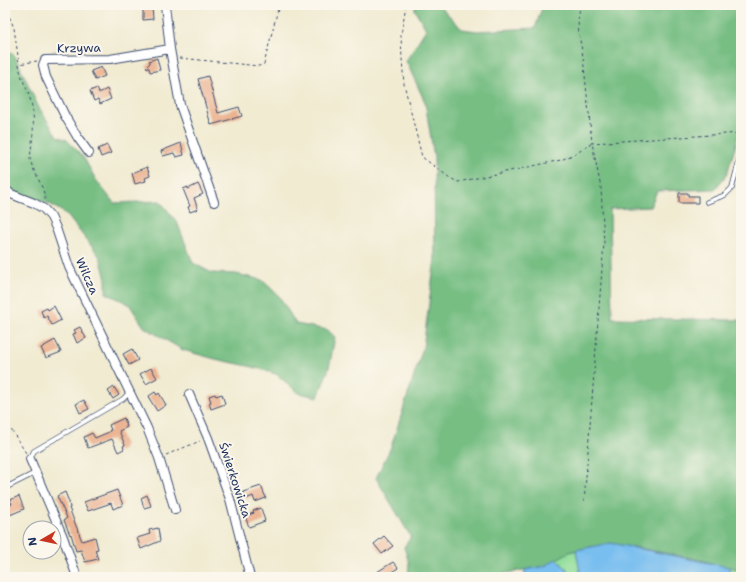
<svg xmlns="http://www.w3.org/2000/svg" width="746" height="582" viewBox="0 0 746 582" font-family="'Shantell Sans',sans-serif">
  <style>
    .green { fill: #94df9b; stroke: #58877c }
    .forest { fill: #77be83; stroke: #497670 }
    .water { fill: #78beef; stroke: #4a76a6 }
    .building { fill: #ebb392 }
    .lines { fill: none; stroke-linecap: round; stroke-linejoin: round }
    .lane-casing { stroke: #3b4b6f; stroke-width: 5.5 }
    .street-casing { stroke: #3b4b6f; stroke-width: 10 }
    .path { stroke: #3b4b6f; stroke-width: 1; stroke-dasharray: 3 3; stroke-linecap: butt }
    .lane { stroke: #fff; stroke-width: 4 }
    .street { stroke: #fff; stroke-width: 8 }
    .labels { text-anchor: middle; stroke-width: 4; stroke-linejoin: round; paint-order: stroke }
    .street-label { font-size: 12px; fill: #1b2f5e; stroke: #fbf7ec }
  </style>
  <rect width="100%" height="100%" fill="#fbf7ec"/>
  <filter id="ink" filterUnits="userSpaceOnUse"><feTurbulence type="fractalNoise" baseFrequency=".025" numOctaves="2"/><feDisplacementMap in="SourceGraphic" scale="8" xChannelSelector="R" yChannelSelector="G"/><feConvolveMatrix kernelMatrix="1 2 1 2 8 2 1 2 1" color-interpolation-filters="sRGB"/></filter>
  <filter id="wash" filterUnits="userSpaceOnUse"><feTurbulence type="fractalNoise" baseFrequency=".012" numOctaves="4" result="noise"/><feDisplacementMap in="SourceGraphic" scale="16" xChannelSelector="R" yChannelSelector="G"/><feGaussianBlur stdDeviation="0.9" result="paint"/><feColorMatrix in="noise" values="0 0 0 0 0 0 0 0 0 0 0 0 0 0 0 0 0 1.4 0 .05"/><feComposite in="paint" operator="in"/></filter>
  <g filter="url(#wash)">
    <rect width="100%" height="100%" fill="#f1ebd2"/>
    <path class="green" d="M 576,550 L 581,577 L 569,577 L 567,569 L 556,559 L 569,552 Z
      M 729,567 L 741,569 L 741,577 L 729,577 Z"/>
    <path class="forest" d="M 415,5 L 439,5 L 462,29 L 477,31 L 535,28 L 543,5 L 741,5 L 741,122 L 735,148 L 727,174 L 715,189 L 657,191 L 650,207 L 610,209 L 612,318 L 741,320 L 741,569 L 720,566 L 705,561 L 634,547 L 591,547 L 569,552 L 545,566 L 507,573 L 500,577 L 408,577 L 409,563 L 404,547 L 411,537 L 376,478 L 391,447 L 423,348 L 435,259 L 434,157 L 425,102 L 406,61 L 426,29 L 415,10 Z
      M 5,49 L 15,56 L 38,106 L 57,136 L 67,140 L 84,158 L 96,180 L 114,203 L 160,201 L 177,222 L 193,263 L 212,273 L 236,274 L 262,280 L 279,296 L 296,324 L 328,330 L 335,337 L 329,368 L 318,397 L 299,393 L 276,374 L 253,367 L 215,359 L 183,350 L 144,327 L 129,304 L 106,293 L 106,279 L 100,257 L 66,214 L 50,204 L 15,192 L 5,183 Z"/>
    <path class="water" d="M 611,543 L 729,567 L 729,577 L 581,577 L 576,550 Z
      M 556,559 L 567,569 L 569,577 L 524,577 L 525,570 L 545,566 Z"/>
    <g id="blocks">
      <path class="building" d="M 143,5 L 152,5 L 153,19 L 143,20 Z
        M 157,58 L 160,70 L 150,72 L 149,68 L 146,67 L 150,63 L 149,61 Z
        M 101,67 L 105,76 L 95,80 L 91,71 Z
        M 208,76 L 218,113 L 239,107 L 242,116 L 211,125 L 198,79 Z
        M 97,88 L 99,93 L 107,89 L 111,99 L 100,104 L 98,99 L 94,101 L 90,91 Z
        M 181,143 L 184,155 L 176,157 L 174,153 L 163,156 L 161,151 Z
        M 107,145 L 111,153 L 101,157 L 98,149 Z
        M 147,167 L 150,176 L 145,178 L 146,181 L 135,184 L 132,173 Z
        M 198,184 L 203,194 L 194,198 L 198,209 L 190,212 L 188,207 L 190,206 L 183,189 L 188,187 L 188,189 Z
        M 679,193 L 688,193 L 688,196 L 698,196 L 698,203 L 679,203 Z
        M 54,306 L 61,320 L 52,325 L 47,316 L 44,318 L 41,311 L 47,308 L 48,310 Z
        M 80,327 L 86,338 L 77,343 L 73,334 L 76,333 L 74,330 Z
        M 55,340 L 61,352 L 46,358 L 41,348 Z
        M 132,349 L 138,360 L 129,365 L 123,354 Z
        M 151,368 L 157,378 L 146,384 L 140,374 Z
        M 114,387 L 119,395 L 113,399 L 108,391 Z
        M 155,392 L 157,395 L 159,393 L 166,405 L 157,411 L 149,398 L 150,398 L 149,396 Z
        M 215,394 L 216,396 L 222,394 L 225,404 L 211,409 L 209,403 L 211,402 L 209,396 Z
        M 84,400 L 89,409 L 80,413 L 76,404 Z
        M 124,418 L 127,427 L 119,431 L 125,445 L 123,446 L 124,449 L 118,452 L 112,439 L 88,448 L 84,437 L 92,433 L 95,438 L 109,432 L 109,431 L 111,430 L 109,425 Z
        M 261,486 L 266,498 L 255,502 L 253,496 L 246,499 L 243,492 Z
        M 117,490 L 123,505 L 113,509 L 111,503 L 88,511 L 84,502 Z
        M 65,492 L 69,502 L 70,508 L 69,508 L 82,541 L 95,537 L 98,549 L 95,550 L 98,559 L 85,562 L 81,550 L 76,551 L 71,534 L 70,535 L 64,520 L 67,518 L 57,496 Z
        M 147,495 L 151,506 L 144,508 L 141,498 Z
        M 19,496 L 24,509 L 5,517 L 5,508 L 12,504 L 10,500 Z
        M 261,508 L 265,521 L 249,527 L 245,516 L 254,513 L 253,511 Z
        M 158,528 L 160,541 L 141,549 L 137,538 L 150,534 L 149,530 Z
        M 384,536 L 393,546 L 382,554 L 374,544 Z
        M 393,562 L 398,568 L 384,577 L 380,577 L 377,572 Z"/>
    </g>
  </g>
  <g filter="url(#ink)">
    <use href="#blocks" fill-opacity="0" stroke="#3b4b6f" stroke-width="1"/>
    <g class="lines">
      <defs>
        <path id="lane" d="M 707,202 L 725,195 L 732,188 L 741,153
          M 30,459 L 34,451 L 123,399 L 129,393
          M 5,488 L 35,473"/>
        <path id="street" d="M 165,5 L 170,49 L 180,105 L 214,202
          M 89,153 L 78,138 L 65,116 L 46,77 L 43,65 L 45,60 L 110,59 L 170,49
          M 5,189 L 11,194 L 34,203 L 44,209 L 51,217 L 56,228 L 69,267 L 147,428 L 159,458 L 175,510
          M 189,394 L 208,438 L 230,499 L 250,577
          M 30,459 L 63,537 L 77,577"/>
      </defs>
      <use href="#lane" class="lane-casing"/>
      <use href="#street" class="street-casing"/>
      <path class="path" d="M 406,5 L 401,35 L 402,59 L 404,84 L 422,157 L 450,178 L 458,182 L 561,160 L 577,153 L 592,143 L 601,188 L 604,243 L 584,503
        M 581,5 C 575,25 580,37 583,57 C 586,85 589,114 592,143 L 741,133
        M 5,6 L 14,28 L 19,63
        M 180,58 L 259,66 L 264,64 L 279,5
        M 37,61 L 19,64 C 20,78 28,89 31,102 C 36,121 32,140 30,159 C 33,173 45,186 45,201
        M 5,420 L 26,453
        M 166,455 L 200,441"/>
      <use href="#lane" class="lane"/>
      <use href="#street" class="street"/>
    </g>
  </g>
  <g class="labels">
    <g class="street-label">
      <text transform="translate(79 48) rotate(-1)" y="4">Krzywa</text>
      <text transform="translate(87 276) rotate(66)" y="4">Wilcza</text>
      <text transform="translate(235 480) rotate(72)" y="4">Świerkowicka</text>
    </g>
  </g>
  <rect width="746" height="582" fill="none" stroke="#fbf7ec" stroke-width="20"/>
  <g transform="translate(42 540) rotate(261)"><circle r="19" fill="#fbf7ec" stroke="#a1a7b3"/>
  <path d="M0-3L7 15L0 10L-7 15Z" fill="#c8321e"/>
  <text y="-6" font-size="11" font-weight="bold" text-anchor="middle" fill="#1b2f5e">N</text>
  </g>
</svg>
